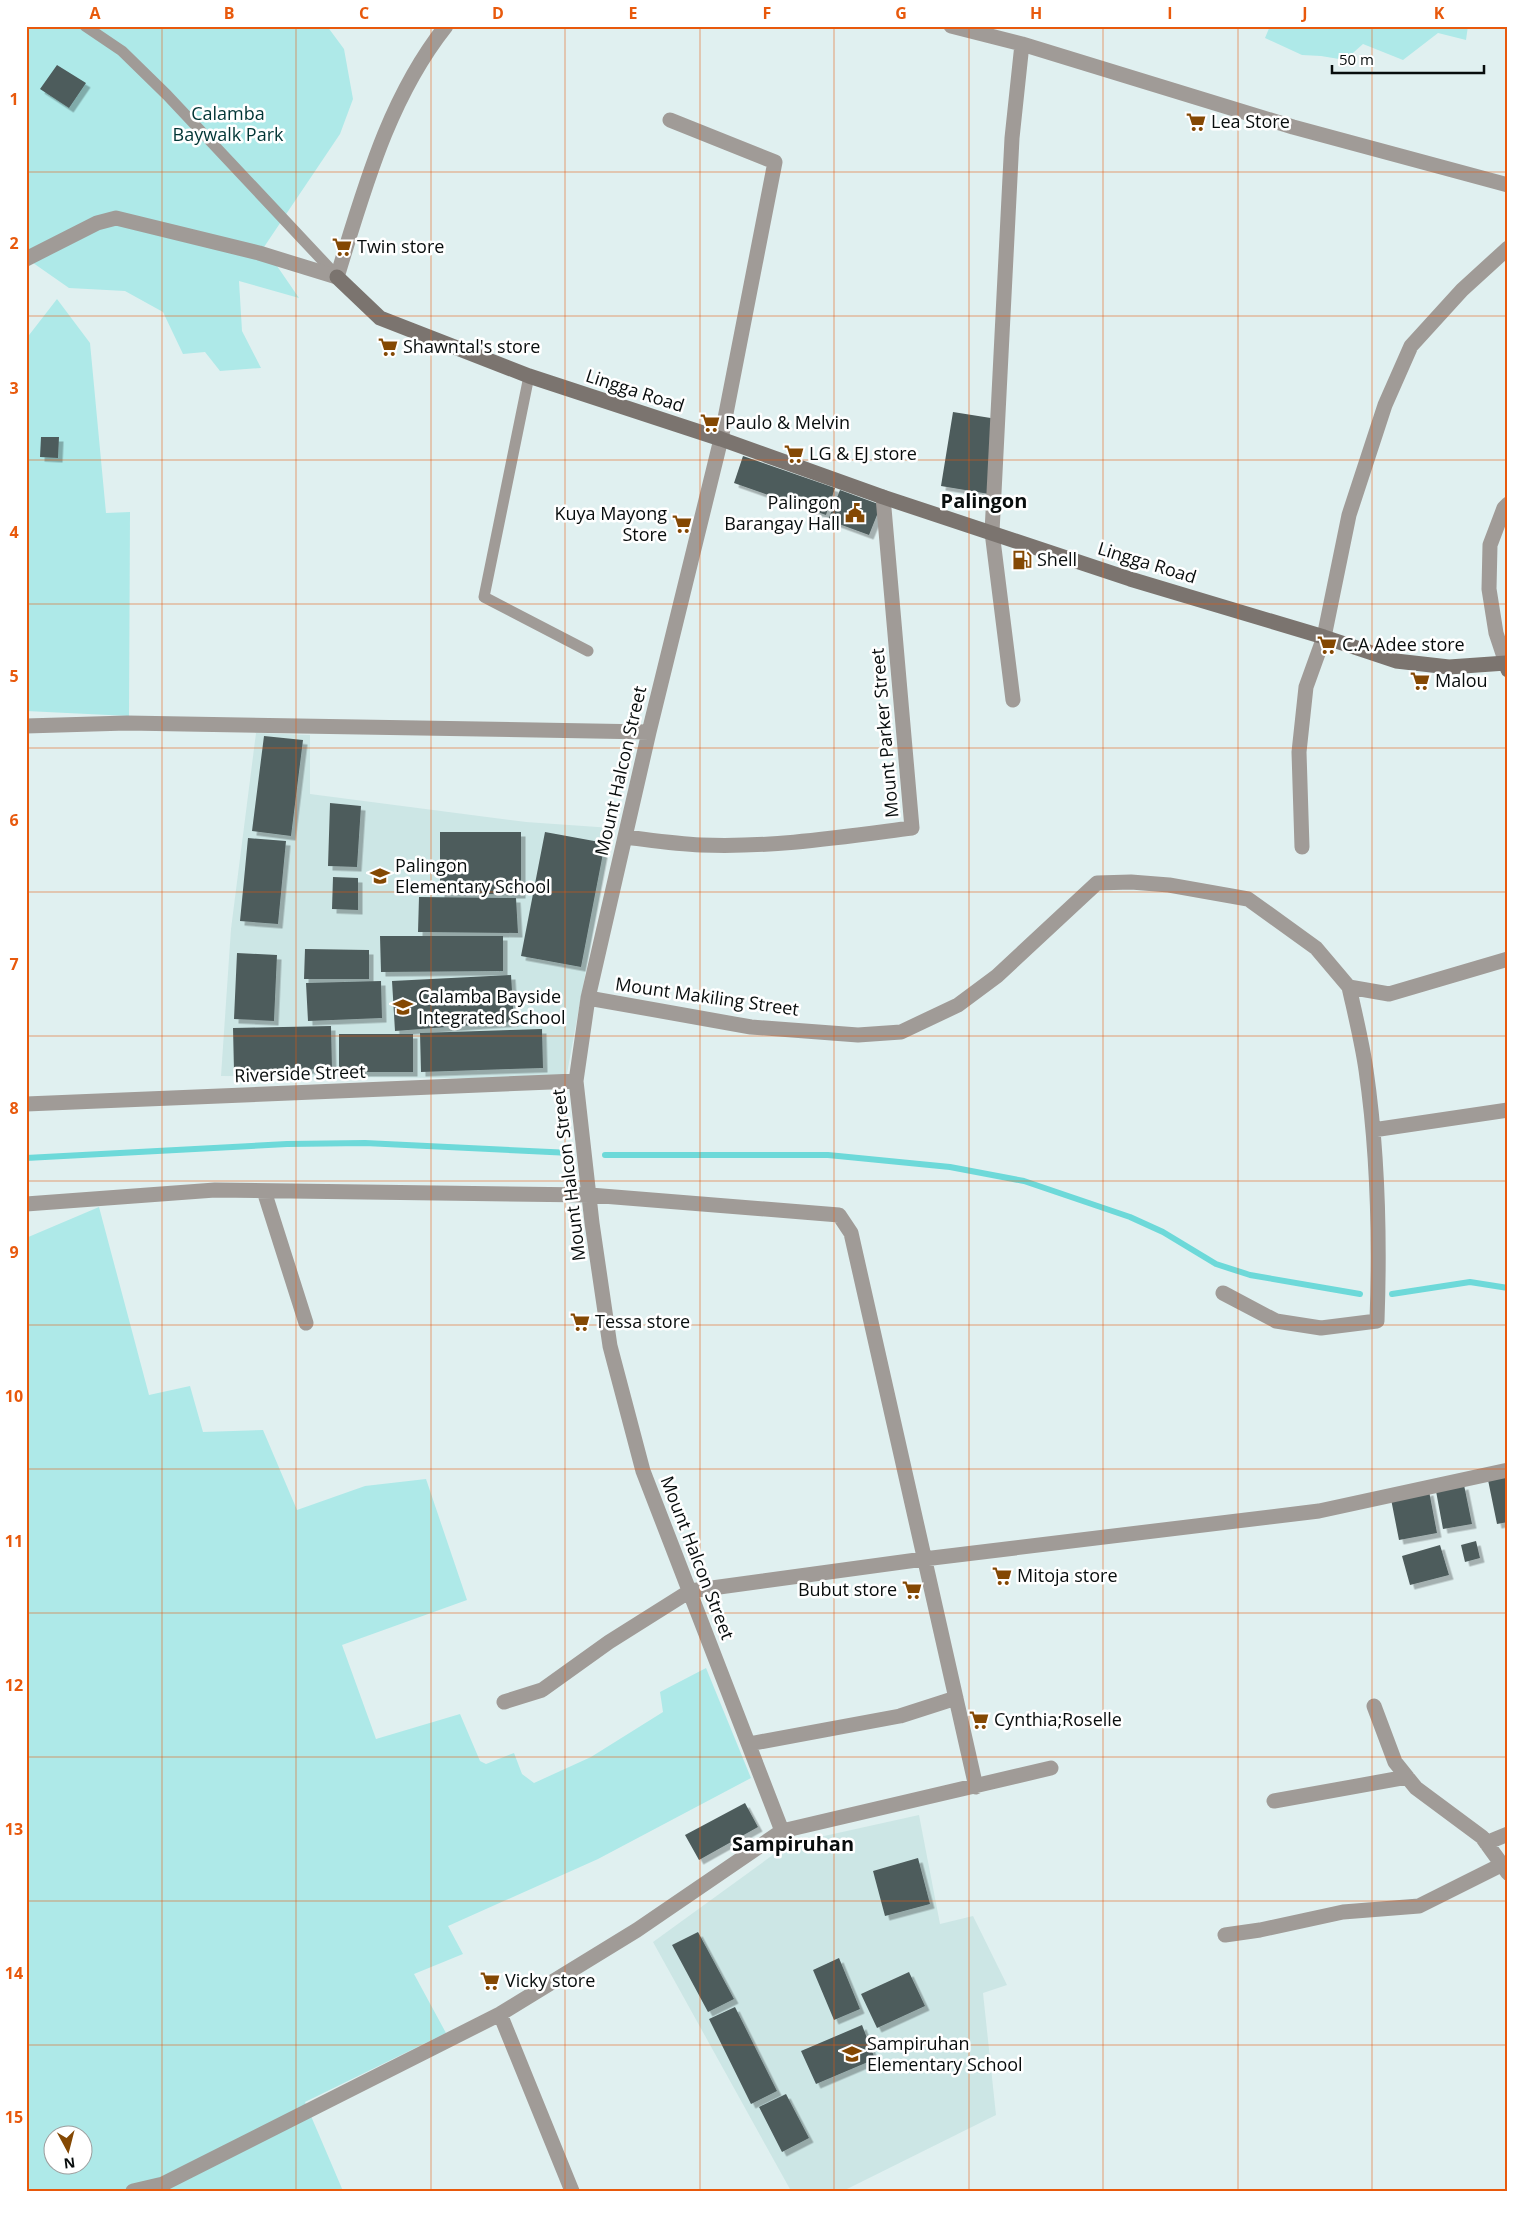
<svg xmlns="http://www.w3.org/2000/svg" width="1534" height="2217" viewBox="0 0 1534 2217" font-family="'Open Sans',sans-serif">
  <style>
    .built { fill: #cce6e5 }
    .green { fill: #aee9e8; fill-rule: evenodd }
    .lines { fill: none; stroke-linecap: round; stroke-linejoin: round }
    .stream { stroke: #6dd9d9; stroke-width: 6 }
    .building { fill: #4e5c5c; filter: url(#shadow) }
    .lane { stroke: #a09b97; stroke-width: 11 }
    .street { stroke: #a09b97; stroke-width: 15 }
    .secondary { stroke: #7b746f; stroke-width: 15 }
    .grid { fill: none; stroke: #e8590c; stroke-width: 1; stroke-opacity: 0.55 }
    .labels { text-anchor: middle; stroke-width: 5; stroke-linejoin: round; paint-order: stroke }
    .park-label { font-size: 18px; fill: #003535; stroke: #fff }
    .poi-label { font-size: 18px; fill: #080d0d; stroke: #fff; text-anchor: start }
    .street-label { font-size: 18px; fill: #080d0d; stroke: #fff }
    .quarter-label { font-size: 20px; font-weight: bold; fill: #080d0d; stroke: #fff }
    .neatline { fill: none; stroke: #e8590c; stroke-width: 2 }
    .grid-label { font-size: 16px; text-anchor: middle; font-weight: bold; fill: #e8590c }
  </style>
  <defs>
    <filter id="shadow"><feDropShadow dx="4.5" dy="4.5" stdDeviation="0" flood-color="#0004"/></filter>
  </defs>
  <rect width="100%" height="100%" fill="#e0f0f0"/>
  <path class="built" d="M 256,733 L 310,735 L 310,794 L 526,822 L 612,828 L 566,1079 L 221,1076 L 231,929 Z
    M 919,1815 L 940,1924 L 973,1916 L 1007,1985 L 983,1993 L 996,2115 L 843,2191 L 791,2191 L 653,1942 L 788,1844 Z"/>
  <path class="green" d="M 26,26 L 327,26 L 344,49 L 353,99 L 340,134 L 264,247 L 299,298 L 239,281 L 242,331 L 261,368 L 220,371 L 205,352 L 183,354 L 163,312 L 125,291 L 69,288 L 26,258 Z
    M 1270,26 L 1468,26 L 1466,40 L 1438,33 L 1403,60 L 1363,44 L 1345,60 L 1321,56 L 1302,55 L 1265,38 Z
    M 57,299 L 90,343 L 106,513 L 130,512 L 129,716 L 26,711 L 26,339 Z
    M 99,1207 L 149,1395 L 190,1386 L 203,1432 L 263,1430 L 297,1510 L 365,1486 L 426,1479 L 467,1600 L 342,1645 L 376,1739 L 460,1714 L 480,1761 L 486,1764 L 514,1753 L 522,1774 L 534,1783 L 591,1757 L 663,1712 L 660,1692 L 706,1668 L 751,1778 L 598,1859 L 448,1926 L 463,1954 L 414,1974 L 446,2033 L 305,2102 L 343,2191 L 26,2191 L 26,1238 ZM 52,2134 L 82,2134 L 82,2164 L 52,2164 Z"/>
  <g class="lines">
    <path class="stream" d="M 605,1155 L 828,1155 L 950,1167 L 1024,1181 L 1130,1217 L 1163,1232 L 1216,1264 L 1250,1275 L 1360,1294
      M 26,1158 L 287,1144 L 365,1143 L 571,1153
      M 1392,1294 L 1470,1282 L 1508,1288"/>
  </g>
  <path class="building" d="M 57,65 L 86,83 L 69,108 L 40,89 Z
    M 953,412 L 997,419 L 989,494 L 941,486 Z
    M 41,437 L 59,437 L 58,458 L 40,457 Z
    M 743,456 L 835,488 L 826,515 L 734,483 Z
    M 840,490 L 881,505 L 869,535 L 828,520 Z
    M 264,736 L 303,740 L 291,836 L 252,831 Z
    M 330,803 L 361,806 L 357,867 L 328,866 Z
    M 440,832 L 521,832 L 521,894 L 440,894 Z
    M 545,832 L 605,843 L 581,967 L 521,956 Z
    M 248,838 L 286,841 L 278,924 L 240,921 Z
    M 333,877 L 358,878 L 358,910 L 332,909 Z
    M 419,897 L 516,898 L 518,933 L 418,932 Z
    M 380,936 L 503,936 L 503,971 L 381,972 Z
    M 305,949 L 369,950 L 369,979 L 304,979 Z
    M 237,953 L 277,955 L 274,1021 L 234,1019 Z
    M 511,975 L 514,1022 L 395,1031 L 392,981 Z
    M 381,981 L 382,1018 L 308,1021 L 306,983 Z
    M 331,1026 L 332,1069 L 234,1071 L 233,1028 Z
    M 542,1029 L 543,1068 L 421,1072 L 420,1033 Z
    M 339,1034 L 413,1034 L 413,1072 L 339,1072 Z
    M 1508,1476 L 1508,1522 L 1497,1524 L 1488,1480 Z
    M 1464,1485 L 1472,1524 L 1443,1529 L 1436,1491 Z
    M 1429,1491 L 1437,1533 L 1399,1540 L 1391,1499 Z
    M 1476,1541 L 1480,1558 L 1465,1562 L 1461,1545 Z
    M 1440,1545 L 1449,1575 L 1410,1585 L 1402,1556 Z
    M 745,1803 L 758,1827 L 699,1860 L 685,1835 Z
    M 918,1858 L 930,1904 L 885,1916 L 873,1871 Z
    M 698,1932 L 734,1999 L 708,2012 L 672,1945 Z
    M 839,1958 L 860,2009 L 834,2020 L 813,1970 Z
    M 909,1972 L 925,2006 L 877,2028 L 861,1994 Z
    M 735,2007 L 777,2091 L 751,2104 L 709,2019 Z
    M 862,2025 L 875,2059 L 816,2084 L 801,2051 Z
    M 786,2094 L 809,2138 L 782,2152 L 759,2107 Z"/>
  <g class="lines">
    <path class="lane" d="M 85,26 L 122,51 L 167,95 L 337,276
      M 529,376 L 484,597 L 588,651"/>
    <path class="street" d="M 951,26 L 1022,44 L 1293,127 L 1508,185
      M 670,120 L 775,162 L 721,439 L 649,732 L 588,998 L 576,1081 L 592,1223 L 610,1346 L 643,1471 L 782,1831
      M 26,259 L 97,223 L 116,218 L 259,253 L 337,277 C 364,190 388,99 446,26
      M 1506,663 L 1496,633 L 1489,589 L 1490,545 L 1504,508 L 1508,504
      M 1013,700 L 992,532 L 1012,138 L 1022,44
      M 26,726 L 127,723 L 649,732
      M 625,837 C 650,840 675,844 701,845 C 771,848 842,837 912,828 L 883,497
      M 1302,847 L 1299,752 L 1306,687 L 1324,637 L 1349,515 L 1385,405 L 1411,346 L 1462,290 L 1508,248
      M 588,998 L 751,1027 L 858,1035 L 901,1032 L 958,1005 L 997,976 L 1097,883 L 1131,882 L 1169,885 L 1248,899 L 1316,948 L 1349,987 L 1389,994 L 1508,959
      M 26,1104 L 576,1081
      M 1373,1130 L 1508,1110
      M 264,1191 L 306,1323
      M 26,1204 L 215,1190 L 590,1195 L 839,1215 L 851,1233 L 976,1787
      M 1223,1293 L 1276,1321 L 1321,1328 L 1377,1321 C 1380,1237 1378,1153 1366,1070 C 1362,1042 1355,1014 1349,987
      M 504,1702 L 542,1690 L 609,1642 L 690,1591 L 924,1559 L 1319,1511 L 1508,1470
      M 1374,1706 L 1395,1762 L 1407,1777 L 1416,1788 L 1482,1837 L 1508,1873
      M 749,1744 L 900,1716 L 956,1698
      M 1274,1801 L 1407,1777
      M 1486,1843 L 1508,1834
      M 1225,1935 L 1260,1930 L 1343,1912 L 1419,1906 L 1501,1865
      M 500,2014 L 572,2191
      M 133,2191 L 163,2184 L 500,2014 L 637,1930 L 782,1831 L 1051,1768"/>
    <path class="secondary" d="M 337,277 L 380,318 L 529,376 L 721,439 L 883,497 L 1130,579 L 1324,637 L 1396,661 L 1449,667 L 1506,663 L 1508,670"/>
  </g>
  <path class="grid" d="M 162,26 L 162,2191M 296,26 L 296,2191M 431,26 L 431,2191M 565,26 L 565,2191M 700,26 L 700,2191M 834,26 L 834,2191M 969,26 L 969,2191M 1103,26 L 1103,2191M 1238,26 L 1238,2191M 1372,26 L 1372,2191M 26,172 L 1508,172M 26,316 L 1508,316M 26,460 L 1508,460M 26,604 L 1508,604M 26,748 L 1508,748M 26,892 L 1508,892M 26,1036 L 1508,1036M 26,1181 L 1508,1181M 26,1325 L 1508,1325M 26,1469 L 1508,1469M 26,1613 L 1508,1613M 26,1757 L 1508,1757M 26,1901 L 1508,1901M 26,2045 L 1508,2045"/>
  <defs>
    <symbol id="supermarket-bare" viewBox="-9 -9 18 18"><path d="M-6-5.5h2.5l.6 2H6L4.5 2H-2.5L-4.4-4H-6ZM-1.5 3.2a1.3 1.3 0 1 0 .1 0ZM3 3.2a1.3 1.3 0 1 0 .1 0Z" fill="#844803" stroke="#fff" stroke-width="2.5" paint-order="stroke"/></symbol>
    <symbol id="civic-bare" viewBox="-9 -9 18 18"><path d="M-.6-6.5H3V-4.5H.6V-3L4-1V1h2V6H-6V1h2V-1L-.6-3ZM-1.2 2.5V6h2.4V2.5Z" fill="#844803" stroke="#fff" stroke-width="2.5" paint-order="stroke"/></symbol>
    <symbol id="fuel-bare" viewBox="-9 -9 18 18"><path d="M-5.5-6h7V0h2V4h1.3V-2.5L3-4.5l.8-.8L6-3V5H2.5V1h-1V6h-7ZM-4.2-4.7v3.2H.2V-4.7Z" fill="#844803" stroke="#fff" stroke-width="2.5" paint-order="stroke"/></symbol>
    <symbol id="school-bare" viewBox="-9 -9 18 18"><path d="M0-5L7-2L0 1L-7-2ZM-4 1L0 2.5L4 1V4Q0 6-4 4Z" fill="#844803" stroke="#fff" stroke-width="2.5" paint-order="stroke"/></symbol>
  </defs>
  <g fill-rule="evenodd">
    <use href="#supermarket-bare" x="1182" y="108" width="28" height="28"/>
    <use href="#supermarket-bare" x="328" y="233" width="28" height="28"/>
    <use href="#supermarket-bare" x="374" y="333" width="28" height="28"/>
    <use href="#supermarket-bare" x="696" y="409" width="28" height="28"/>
    <use href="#supermarket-bare" x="780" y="440" width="28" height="28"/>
    <use href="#civic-bare" x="841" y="499" width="28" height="28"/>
    <use href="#supermarket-bare" x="668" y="510" width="28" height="28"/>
    <use href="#fuel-bare" x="1008" y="546" width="28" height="28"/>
    <use href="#supermarket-bare" x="1313" y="631" width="28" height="28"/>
    <use href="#supermarket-bare" x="1406" y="667" width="28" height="28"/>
    <use href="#school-bare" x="366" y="862" width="28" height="28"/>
    <use href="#school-bare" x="389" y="993" width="28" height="28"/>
    <use href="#supermarket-bare" x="566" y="1308" width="28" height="28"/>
    <use href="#supermarket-bare" x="988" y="1562" width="28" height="28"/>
    <use href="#supermarket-bare" x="898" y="1576" width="28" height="28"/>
    <use href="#supermarket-bare" x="965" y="1706" width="28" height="28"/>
    <use href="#supermarket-bare" x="476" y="1967" width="28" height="28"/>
    <use href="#school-bare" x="838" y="2040" width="28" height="28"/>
  </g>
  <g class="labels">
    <g class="park-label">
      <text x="228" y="120">Calamba<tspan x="228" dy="21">Baywalk Park</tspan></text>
    </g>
    <g class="poi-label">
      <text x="1211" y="128">Lea Store</text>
      <text x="357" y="253">Twin store</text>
      <text x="403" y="353">Shawntal's store</text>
      <text x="725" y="429">Paulo &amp; Melvin</text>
      <text x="809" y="460">LG &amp; EJ store</text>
      <text x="840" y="509" text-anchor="end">Palingon<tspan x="840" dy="21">Barangay Hall</tspan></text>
      <text x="667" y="520" text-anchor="end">Kuya Mayong<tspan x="667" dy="21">Store</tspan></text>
      <text x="1037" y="566">Shell</text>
      <text x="1342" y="651">C.A Adee store</text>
      <text x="1435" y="687">Malou</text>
      <text x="395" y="872">Palingon<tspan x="395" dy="21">Elementary School</tspan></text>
      <text x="418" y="1003">Calamba Bayside<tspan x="418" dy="21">Integrated School</tspan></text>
      <text x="595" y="1328">Tessa store</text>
      <text x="1017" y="1582">Mitoja store</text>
      <text x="897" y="1596" text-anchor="end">Bubut store</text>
      <text x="994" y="1726">Cynthia;Roselle</text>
      <text x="505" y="1987">Vicky store</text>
      <text x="867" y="2050">Sampiruhan<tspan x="867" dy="21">Elementary School</tspan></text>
    </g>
    <g class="street-label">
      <text transform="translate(635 391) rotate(18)" y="6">Lingga Road</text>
      <text transform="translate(1147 563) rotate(17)" y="6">Lingga Road</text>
      <text transform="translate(885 733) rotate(-95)" y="6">Mount Parker Street</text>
      <text transform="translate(621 771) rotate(-77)" y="6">Mount Halcon Street</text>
      <text transform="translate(707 997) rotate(8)" y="6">Mount Makiling Street</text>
      <text transform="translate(300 1074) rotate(-2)" y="6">Riverside Street</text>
      <text transform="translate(569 1175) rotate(-97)" y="6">Mount Halcon Street</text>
      <text transform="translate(697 1558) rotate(69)" y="6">Mount Halcon Street</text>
    </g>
    <g class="quarter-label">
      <text x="984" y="508">Palingon</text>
      <text x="793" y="1851">Sampiruhan</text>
    </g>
  </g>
  <rect width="1534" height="2217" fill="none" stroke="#ffffff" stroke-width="55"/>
  <g transform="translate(68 2150) rotate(173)"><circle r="24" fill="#ffffff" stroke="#9c9e9e"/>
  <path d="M0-4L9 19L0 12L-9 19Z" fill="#844803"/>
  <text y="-8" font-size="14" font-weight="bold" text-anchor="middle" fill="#080d0d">N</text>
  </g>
  <path d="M1332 65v8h152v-8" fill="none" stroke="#080d0d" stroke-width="2.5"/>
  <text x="1339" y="65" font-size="15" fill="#080d0d" stroke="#ffffff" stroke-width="4" paint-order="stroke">50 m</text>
  <rect x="28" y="28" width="1478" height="2162" class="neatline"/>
  <g class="grid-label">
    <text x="95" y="19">A</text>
    <text x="229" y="19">B</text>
    <text x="364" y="19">C</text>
    <text x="498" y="19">D</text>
    <text x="633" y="19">E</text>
    <text x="767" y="19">F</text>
    <text x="901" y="19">G</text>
    <text x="1036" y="19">H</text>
    <text x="1170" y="19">I</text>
    <text x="1305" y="19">J</text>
    <text x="1439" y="19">K</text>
    <text x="14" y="105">1</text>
    <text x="14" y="249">2</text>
    <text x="14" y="394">3</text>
    <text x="14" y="538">4</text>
    <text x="14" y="682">5</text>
    <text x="14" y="826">6</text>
    <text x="14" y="970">7</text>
    <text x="14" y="1114">8</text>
    <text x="14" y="1258">9</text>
    <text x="14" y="1402">10</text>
    <text x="14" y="1547">11</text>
    <text x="14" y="1691">12</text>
    <text x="14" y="1835">13</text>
    <text x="14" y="1979">14</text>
    <text x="14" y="2123">15</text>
  </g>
</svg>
